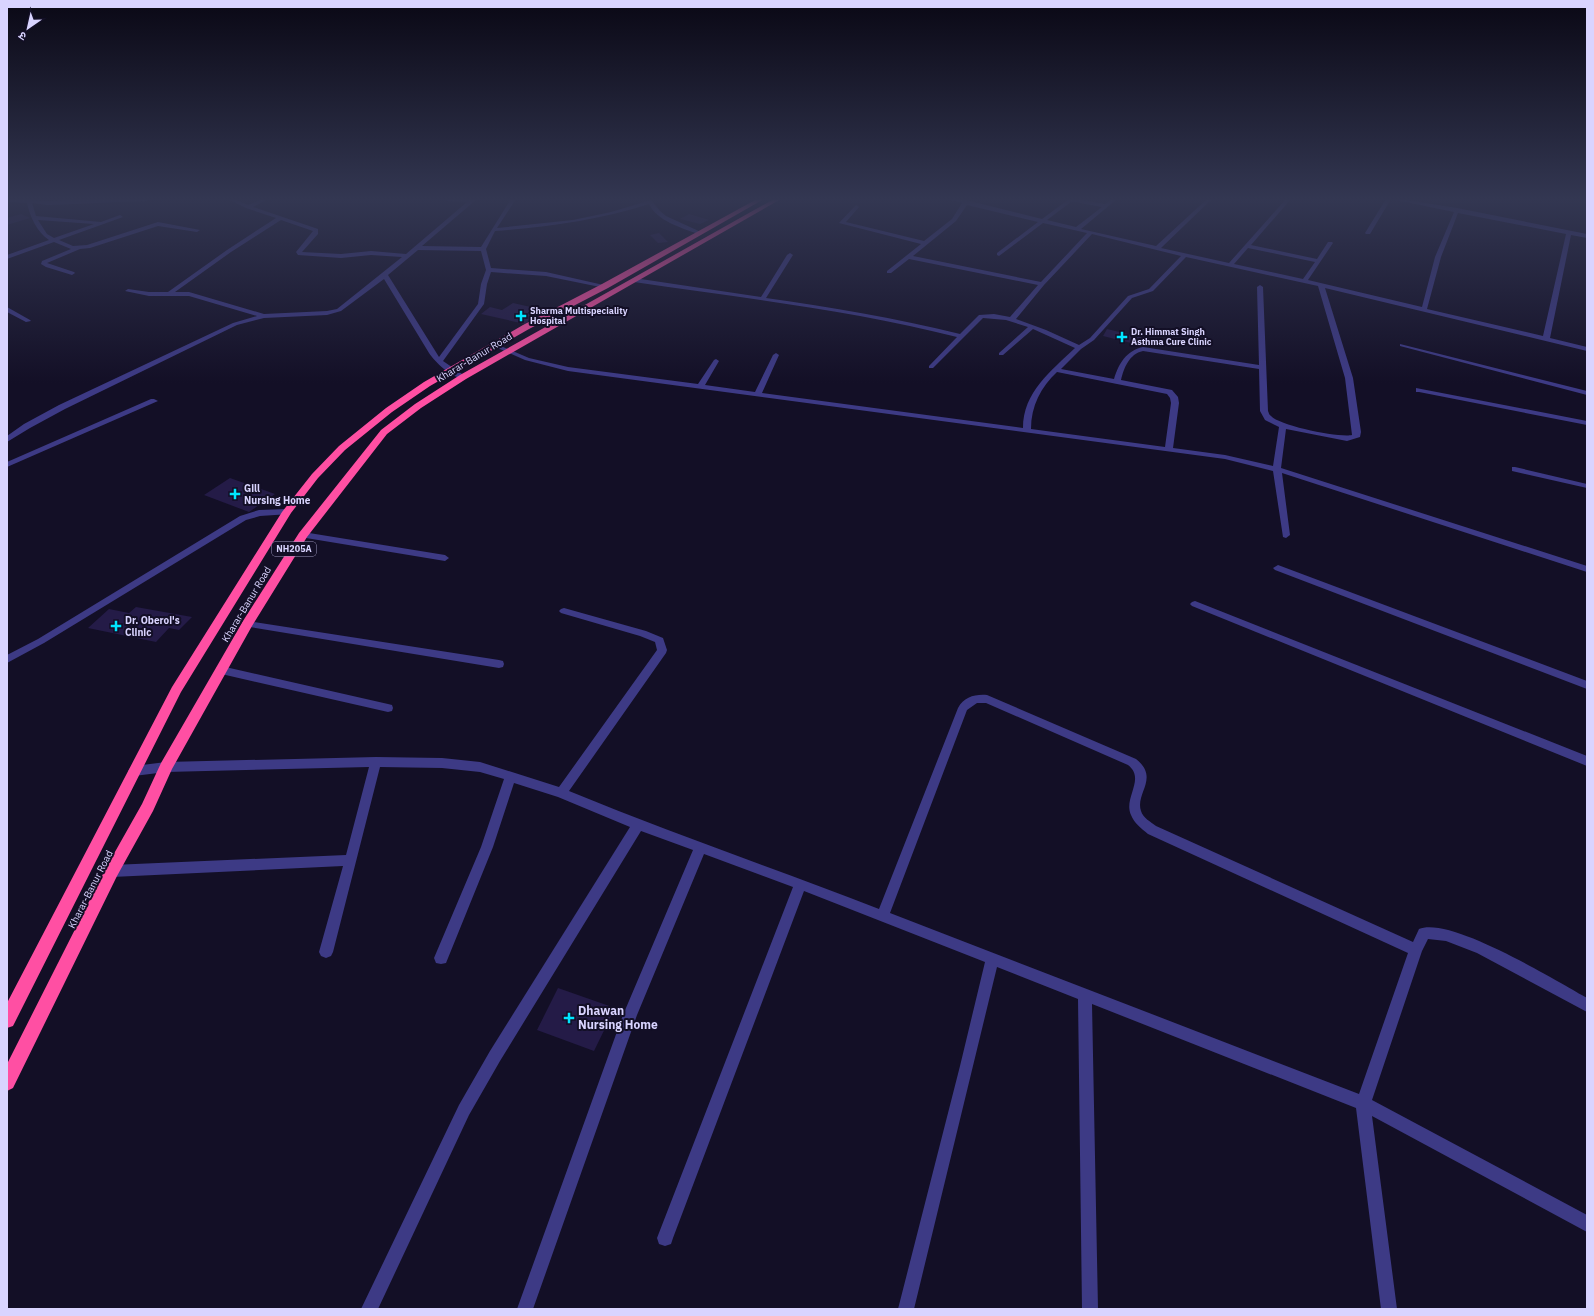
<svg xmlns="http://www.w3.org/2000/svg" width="1594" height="1316" viewBox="0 0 1594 1316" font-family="'IBM Plex Sans','Noto Sans Devanagari',sans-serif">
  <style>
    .building { fill: #241b47 }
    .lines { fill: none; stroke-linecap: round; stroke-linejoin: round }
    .minor { fill: #3d3a85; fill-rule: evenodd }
    .highway { fill: #ff4fa3; fill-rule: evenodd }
    .poi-dot { fill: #00e5ff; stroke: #130f26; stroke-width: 1.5 }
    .labels { text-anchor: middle; stroke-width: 4; stroke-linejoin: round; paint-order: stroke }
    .far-poi-label { font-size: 9px; font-weight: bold; fill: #d9d4ff; stroke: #130f26; text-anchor: start }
    .shield { fill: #130f26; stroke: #9e99be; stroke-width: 1 }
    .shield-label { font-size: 9px; font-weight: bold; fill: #d9d4ff }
    .street-label { font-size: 10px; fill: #d9d4ff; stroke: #130f26 }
    .poi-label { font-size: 10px; font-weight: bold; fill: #d9d4ff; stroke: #130f26; text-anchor: start }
    .near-poi-label { font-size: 12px; font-weight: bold; fill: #d9d4ff; stroke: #130f26; text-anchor: start }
  </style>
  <rect width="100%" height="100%" fill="#130f26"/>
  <path class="building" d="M 21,214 L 30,218 L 7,225 L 7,218 Z
    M 689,214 L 709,220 L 700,224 L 680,219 Z
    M 659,233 L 668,242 L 658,243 L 650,235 Z
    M 513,303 L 544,310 L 525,324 L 481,314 L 490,307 L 502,310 Z
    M 1107,329 L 1148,339 L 1143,346 L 1103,336 Z
    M 230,478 L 275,494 L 249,512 L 204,495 Z
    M 136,607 L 192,617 L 179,630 L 169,628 L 156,642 L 88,628 L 109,609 L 129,613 Z
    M 558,988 L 615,1008 L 594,1051 L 537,1030 Z"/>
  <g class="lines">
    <path class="minor" d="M 7,199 L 48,201 L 90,199 L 149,199 L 146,201 L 48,205 L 32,203 L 36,216 L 101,222 L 120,215 L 123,217 L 59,240 L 73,246 L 87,245 L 158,222 L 200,230 L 197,232 L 158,226 L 90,248 L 80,249 L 47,263 L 74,272 L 75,273 L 72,275 L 46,267 L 41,264 L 42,261 L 71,249 L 54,242 L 7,259 L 7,255 L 49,240 C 37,232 30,217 27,203 L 7,202 ZM 38,220 L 94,224 L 54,238 L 47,234 Z
      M 228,199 L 234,199 L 248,205 L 262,199 L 268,199 L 253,207 L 318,229 L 318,234 L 302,252 L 341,254 L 371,251 L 406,254 L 467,202 L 447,201 L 445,199 L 477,199 L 422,246 L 481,247 L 511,199 L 516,199 L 497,228 L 573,220 L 611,212 L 651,200 L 660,211 L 666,216 L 703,233 L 698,234 C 682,228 657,221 649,204 C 599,220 548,227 495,231 L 486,249 L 491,268 L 546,272 L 608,286 L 605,288 L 546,276 L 491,272 L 487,284 L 484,304 L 443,361 L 465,376 L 465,378 C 453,380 435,362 429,353 L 384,279 L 341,311 L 327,315 L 264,318 L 237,325 L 65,409 L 30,428 L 7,442 L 7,436 L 24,424 L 59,405 L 233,323 L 257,316 L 189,296 L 149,296 L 125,291 L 128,289 L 149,292 L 168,292 L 227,250 L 276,218 L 246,208 ZM 281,220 L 313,231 L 296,252 L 298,255 L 341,258 L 371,255 L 402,257 L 337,309 L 327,311 L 264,314 L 189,292 L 175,292 L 231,252 ZM 418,250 L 481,251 L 486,270 L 481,284 L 478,304 L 439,357 L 388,275 Z
      M 948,199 L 966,200 L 1042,219 L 1069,199 L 1076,199 L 1105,204 L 1112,199 L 1117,199 L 1081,229 L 1156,246 L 1207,199 L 1212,199 L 1161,248 L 1229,263 L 1286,199 L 1291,199 L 1251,245 L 1317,259 L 1328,242 L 1332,242 L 1333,243 L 1308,280 L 1422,307 L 1435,257 L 1454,212 L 1391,199 L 1370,234 L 1366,234 L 1365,233 L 1386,199 L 1400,199 L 1457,208 L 1587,234 L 1587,238 L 1571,235 L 1550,338 L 1587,347 L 1587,351 L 1325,288 L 1353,378 L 1361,432 L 1360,437 L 1347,441 L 1286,429 L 1281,468 L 1587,566 L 1587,572 L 1282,473 L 1290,535 L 1286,538 L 1283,537 L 1273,471 L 1225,459 L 568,371 L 525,360 L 491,345 L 496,344 L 529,358 L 568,367 L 698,384 L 714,360 L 716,359 L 719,361 L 705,385 L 755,392 L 773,355 L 776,353 L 779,355 L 762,393 L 1023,428 C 1023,392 1051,371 1075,348 L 1033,329 L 1003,355 L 999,355 L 999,353 L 1028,327 L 1006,320 L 983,318 L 933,368 L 929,368 L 929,366 L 957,337 C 851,310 742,298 634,282 L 631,280 L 634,278 L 761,297 L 787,255 L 790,253 L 793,255 L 766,298 C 831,307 896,318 960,334 L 979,315 L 994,314 L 1010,317 L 1038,285 L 909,259 L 891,273 L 887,273 L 887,271 L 921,244 L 839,223 L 856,205 L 859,207 L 846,222 L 924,241 L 952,219 L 962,203 ZM 1071,202 L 1075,202 L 1102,207 L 1076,227 L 1047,220 ZM 967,205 L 1038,222 L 997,253 L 997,255 L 999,256 L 1043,223 L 1087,233 L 1041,282 L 913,256 L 956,221 ZM 1458,213 L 1566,234 L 1543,336 L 1427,309 L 1441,257 ZM 1092,234 L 1181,256 L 1149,289 L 1128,296 L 1090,338 L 1079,345 L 1046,330 L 1016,319 L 1044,285 ZM 1248,248 L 1315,262 L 1303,279 L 1234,264 ZM 1186,257 L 1318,286 L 1345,378 L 1352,435 C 1340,438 1280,426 1271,416 C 1269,415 1269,413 1268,411 L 1263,287 L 1260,285 L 1257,287 L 1259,365 L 1143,347 C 1126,351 1119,363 1114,379 L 1061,369 L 1081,349 L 1094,340 L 1132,298 L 1153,291 ZM 1143,351 L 1259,369 L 1260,411 L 1265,420 L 1279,427 L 1273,466 L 1225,455 L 1173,448 L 1179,403 L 1178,397 L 1172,390 L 1121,380 C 1124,368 1129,354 1143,351 ZM 1057,372 L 1167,394 L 1170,398 L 1171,403 L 1165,447 L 1031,429 C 1031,406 1041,387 1057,372 Z
      M 7,307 L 30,320 L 31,321 L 26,322 L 7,312 Z
      M 1400,344 L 1587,391 L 1587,395 L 1400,346 Z
      M 1416,388 L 1587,421 L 1587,425 L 1419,392 L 1416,392 Z
      M 151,399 L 154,399 L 158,401 L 7,467 L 7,462 Z
      M 1512,467 L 1515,467 L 1587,484 L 1587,488 L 1512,471 Z
      M 287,509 L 290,510 L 291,512 L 290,514 L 260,516 L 246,520 L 44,643 L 7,663 L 7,655 L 38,639 L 240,516 L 259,510 Z
      M 303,532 L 445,555 L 449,558 L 445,561 L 300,537 L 299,535 L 300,533 Z
      M 1278,565 L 1587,681 L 1587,689 L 1275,570 L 1273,568 Z
      M 1195,601 L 1587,756 L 1587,766 L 1192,606 L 1190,604 L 1192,602 Z
      M 564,608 L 646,631 L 663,638 L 667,650 L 666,653 L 569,791 C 671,833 776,869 879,909 L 958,708 C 964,697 975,694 987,695 L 1136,759 C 1160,778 1135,793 1141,811 C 1143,818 1151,822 1156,826 L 1413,942 L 1419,929 C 1451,916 1556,981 1587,998 L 1587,1012 L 1477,953 L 1446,941 L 1428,939 L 1422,951 L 1372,1100 L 1587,1215 L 1587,1232 L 1372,1116 L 1397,1309 L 1381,1309 L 1356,1108 L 1092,1004 L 1098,1309 L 1082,1309 L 1078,999 L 997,967 L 914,1309 L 898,1309 L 960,1066 L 985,962 L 804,891 L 673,1238 L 671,1244 L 665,1246 L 659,1244 L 657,1238 L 793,887 L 704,854 L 637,1015 L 533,1309 L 517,1309 L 623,1015 L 693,850 L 641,831 L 500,1061 L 469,1115 L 378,1309 L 361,1309 L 459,1105 L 490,1051 L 630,827 L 558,797 L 514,783 L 493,847 L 446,963 L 441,964 L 436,963 L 434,958 L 481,847 L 504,779 L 480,772 L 442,768 L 380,767 L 333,952 L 331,956 L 326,958 L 321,956 L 319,952 L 343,866 L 112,877 L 108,875 L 106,871 L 108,867 L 112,865 L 346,855 L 369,767 L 166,772 L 134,776 L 130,774 L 128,771 L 130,768 L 134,766 L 166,762 L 376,757 L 442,758 L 480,762 L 559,787 L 657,650 L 655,642 L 640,636 L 561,613 L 559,611 L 561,609 ZM 977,703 L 986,703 L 1128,765 C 1146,779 1123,798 1131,815 C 1134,823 1141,828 1148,834 L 1408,953 L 1359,1094 L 890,913 L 967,710 Z
      M 247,621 L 499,660 L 503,661 L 504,664 L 503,667 L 499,668 L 244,626 L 242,624 Z
      M 221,666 L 388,704 L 392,705 L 393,708 L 392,711 L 388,712 L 217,673 L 216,670 L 217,667 Z"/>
    <path class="highway" d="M 757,199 L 764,199 L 608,288 L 529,329 L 430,386 L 392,412 L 345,450 L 318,478 L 291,513 L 181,692 L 13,1026 L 7,1028 L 7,1003 L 172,687 L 282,512 L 312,474 L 339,446 L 386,408 L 424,382 L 523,325 L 602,284 Z
      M 774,199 L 781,199 L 466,379 L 421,408 L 387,434 L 307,537 L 252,626 L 172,769 L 153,811 L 117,876 L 13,1088 L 7,1091 L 7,1064 L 107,866 L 142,804 L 161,763 L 243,621 L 299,533 L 381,430 L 415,404 L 460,375 Z"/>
  </g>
  <linearGradient id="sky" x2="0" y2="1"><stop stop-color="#0a0815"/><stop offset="0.52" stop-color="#333752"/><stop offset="1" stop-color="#333752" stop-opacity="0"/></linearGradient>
  <rect width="1594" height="383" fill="url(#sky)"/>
  <g class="poi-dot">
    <path d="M519 310h4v4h4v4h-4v4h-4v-4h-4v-4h4z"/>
    <path d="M1120 331h4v4h4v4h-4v4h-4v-4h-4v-4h4z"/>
    <path d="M233 488h4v4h4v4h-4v4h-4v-4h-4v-4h4z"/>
    <path d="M114 620h4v4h4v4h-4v4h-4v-4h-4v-4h4z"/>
    <path d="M567 1012h4v4h4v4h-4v4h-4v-4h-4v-4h4z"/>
  </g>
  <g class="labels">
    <g class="far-poi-label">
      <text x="530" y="314">Sharma Multispeciality<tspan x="530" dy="10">Hospital</tspan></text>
      <text x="1131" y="335">Dr. Himmat Singh<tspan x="1131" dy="10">Asthma Cure Clinic</tspan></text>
    </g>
    <rect class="shield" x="272" y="542" width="44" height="14" rx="3"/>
    <g class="shield-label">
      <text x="294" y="552">NH205A</text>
    </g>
    <g class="street-label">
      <text transform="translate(474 357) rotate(-31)" y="4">Kharar-Banur Road</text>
      <text transform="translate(246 604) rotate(-59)" y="4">Kharar-Banur Road</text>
      <text transform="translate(90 889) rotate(-63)" y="4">Kharar-Banur Road</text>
    </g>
    <g class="poi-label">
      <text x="244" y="492">Gill<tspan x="244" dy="12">Nursing Home</tspan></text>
      <text x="125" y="624">Dr. Oberoi's<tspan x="125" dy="12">Clinic</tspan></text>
    </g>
    <g class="near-poi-label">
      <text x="578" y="1015">Dhawan<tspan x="578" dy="14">Nursing Home</tspan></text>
    </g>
  </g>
  <rect width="1594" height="1316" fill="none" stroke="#d9d4ff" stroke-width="16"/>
  <g transform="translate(28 28) rotate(214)" stroke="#130f26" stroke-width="3" paint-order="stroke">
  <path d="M0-3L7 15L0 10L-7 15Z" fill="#d9d4ff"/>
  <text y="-6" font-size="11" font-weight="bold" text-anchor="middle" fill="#d9d4ff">उ</text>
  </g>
</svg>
